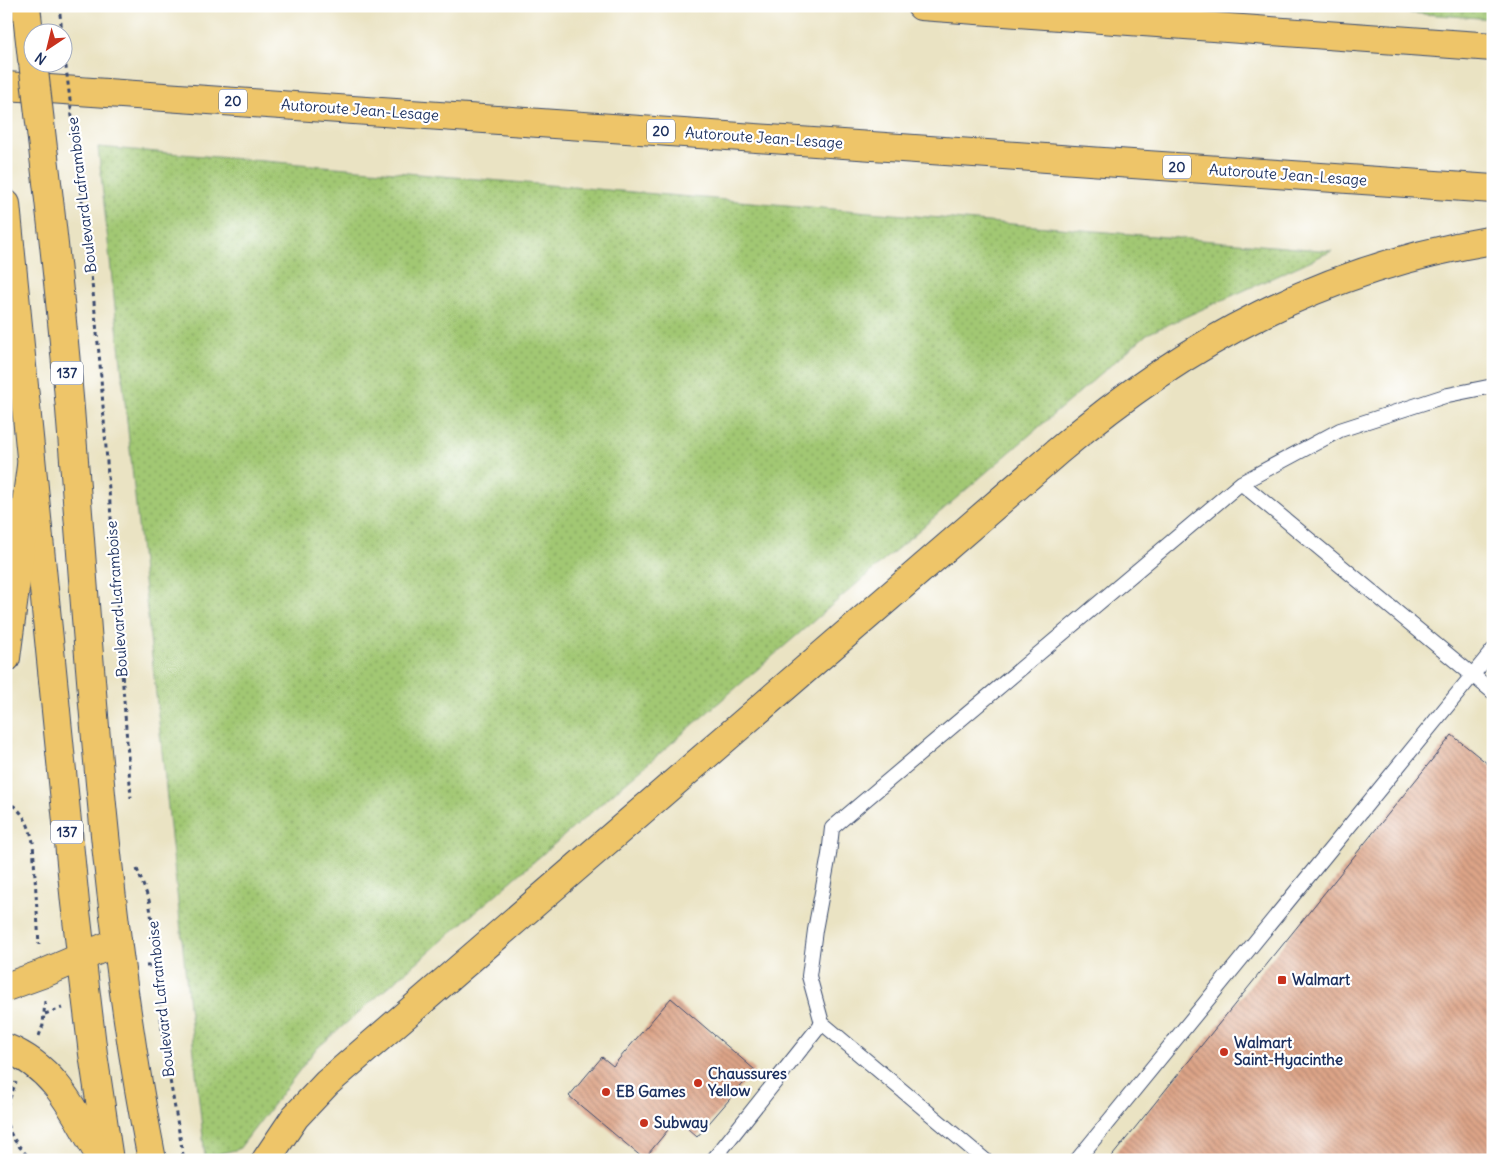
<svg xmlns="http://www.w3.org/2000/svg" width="1499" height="1166" viewBox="0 0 1499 1166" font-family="Delius,sans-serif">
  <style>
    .green { fill: url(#green-dots); stroke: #5e7c68 }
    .building { fill: url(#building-back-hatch) }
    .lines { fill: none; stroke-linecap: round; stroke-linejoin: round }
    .lane-casing { stroke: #3a4a6d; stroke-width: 16 }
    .primary-casing { stroke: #3a4a6d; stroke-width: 30 }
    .highway-casing { stroke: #3a4a6d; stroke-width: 30 }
    .path { stroke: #3a4a6d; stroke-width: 3; stroke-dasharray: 4 4; stroke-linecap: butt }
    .lane { stroke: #fff; stroke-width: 14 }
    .primary { stroke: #eec569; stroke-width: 28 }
    .highway { stroke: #eec569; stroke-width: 28 }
    .primary-bridge-casing { stroke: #3a4a6d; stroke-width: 30; stroke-linecap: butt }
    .path-bridge { stroke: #3a4a6d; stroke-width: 3; stroke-dasharray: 4 4; stroke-linecap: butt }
    .primary-bridge { stroke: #eec569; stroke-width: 28 }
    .poi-dot { fill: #c8321e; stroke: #fff; stroke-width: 2 }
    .labels { text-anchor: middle; stroke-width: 4.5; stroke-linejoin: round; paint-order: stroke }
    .shield { fill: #fff; stroke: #5f6d8e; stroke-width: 1 }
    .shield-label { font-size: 14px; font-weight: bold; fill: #1b2f5e }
    .street-label { font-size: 15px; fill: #1b2f5e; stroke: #fff }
    .poi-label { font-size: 15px; font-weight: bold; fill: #1b2f5e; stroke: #fff; text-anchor: start }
  </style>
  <defs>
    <pattern id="green-dots" width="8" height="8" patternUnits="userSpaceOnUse" patternTransform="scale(1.25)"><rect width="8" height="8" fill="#a2c873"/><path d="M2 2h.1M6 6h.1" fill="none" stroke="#83a362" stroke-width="1.8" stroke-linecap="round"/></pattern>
    <pattern id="building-back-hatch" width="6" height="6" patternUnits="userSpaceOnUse" patternTransform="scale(1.25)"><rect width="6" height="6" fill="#dda487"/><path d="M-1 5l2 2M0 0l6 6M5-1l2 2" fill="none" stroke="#b28672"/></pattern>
  </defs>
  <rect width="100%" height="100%" fill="#fff"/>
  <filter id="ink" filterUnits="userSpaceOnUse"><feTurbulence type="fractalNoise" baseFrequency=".02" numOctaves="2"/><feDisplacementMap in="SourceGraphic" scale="10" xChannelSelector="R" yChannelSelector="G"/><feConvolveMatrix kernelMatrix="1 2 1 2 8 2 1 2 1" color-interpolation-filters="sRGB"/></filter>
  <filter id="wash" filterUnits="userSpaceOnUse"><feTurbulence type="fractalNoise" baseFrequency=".0096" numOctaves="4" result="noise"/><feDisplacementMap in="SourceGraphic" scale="20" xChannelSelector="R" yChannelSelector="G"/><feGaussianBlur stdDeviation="1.12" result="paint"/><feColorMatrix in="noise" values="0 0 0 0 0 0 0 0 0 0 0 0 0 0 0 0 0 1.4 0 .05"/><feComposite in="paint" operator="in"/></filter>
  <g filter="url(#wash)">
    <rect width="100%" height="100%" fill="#eae3c3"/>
    <path class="green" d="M 1313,6 L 1493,6 L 1493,19 Z
      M 98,147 L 1332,251 L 1147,334 L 315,1050 L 239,1149 L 205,1157 Z"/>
    <g id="blocks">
      <path class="building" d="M 1452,735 L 1493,768 L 1493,1160 L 1109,1160 Z
        M 671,998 L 755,1070 L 697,1137 L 677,1119 L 644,1159 L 569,1096 L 602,1057 L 613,1066 Z"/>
    </g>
  </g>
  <g filter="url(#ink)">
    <use href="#blocks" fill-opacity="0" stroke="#3a4a6d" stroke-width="1"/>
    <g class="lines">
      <defs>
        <path id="lane" d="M 1241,483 L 1493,692
          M 713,1160 L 822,1023
          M 985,1160 L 822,1023 L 809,976 L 815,930 L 829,855 L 832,828 L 1241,483 L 1340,430 L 1448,395 L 1493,386
          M 1077,1160 L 1493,650"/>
        <path id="primary" d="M 26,6 L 32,59
          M 44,157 C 54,241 63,325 70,409 C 90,660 103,912 152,1160
          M 6,204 L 75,903 L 93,1054 L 109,1160"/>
        <path id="highway" d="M 921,6 L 1493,47
          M 6,86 L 1493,189
          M 6,658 L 31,466
          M 6,987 L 42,974 L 117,942
          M 6,1048 C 58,1069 75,1114 102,1160
          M 266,1160 L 295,1117 L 327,1083 L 1058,451 C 1187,341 1324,268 1493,240"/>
      </defs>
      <use href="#lane" class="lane-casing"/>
      <use href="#primary" class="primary-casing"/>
      <use href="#highway" class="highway-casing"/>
      <path class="path" d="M 59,6 L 62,32
        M 77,158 L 93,292 L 100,364 L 131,798
        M 6,801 C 23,810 29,824 33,842 L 39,945
        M 137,869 L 149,900 L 156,949 L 160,965 L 160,1006 L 163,1040 L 184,1160
        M 146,966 L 160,965
        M 45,1014 L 62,1008
        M 39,1036 L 43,1025 L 45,1001
        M 6,1114 L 7,1106 L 16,1082
        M 6,1117 C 8,1136 19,1146 31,1160"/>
      <use href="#lane" class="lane"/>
      <use href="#primary" class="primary"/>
      <use href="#highway" class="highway"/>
      <defs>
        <path id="primary-bridge" d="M 33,62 L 44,157"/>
      </defs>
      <use href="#primary-bridge" class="primary-bridge-casing"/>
      <path class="path-bridge" d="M 62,34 L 77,158"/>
      <use href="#primary-bridge" class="primary-bridge"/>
    </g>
  </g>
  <g class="poi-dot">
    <rect x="1277" y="975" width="10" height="10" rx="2.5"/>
    <circle cx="1224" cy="1052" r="5"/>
    <circle cx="698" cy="1083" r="5"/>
    <circle cx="606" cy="1092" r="5"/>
    <circle cx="644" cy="1123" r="5"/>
  </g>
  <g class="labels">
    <g class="shield">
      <rect x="219" y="89.5" width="28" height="23" rx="4"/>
      <rect x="647" y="119.5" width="28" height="23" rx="4"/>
      <rect x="1163" y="155.5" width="28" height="23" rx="4"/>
      <rect x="51" y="361.5" width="32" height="23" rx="4"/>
      <rect x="51" y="820.5" width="32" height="23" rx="4"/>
    </g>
    <g class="shield-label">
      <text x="233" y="106">20</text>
      <text x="661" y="136">20</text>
      <text x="1177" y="172">20</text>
      <text x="67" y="378">137</text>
      <text x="67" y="837">137</text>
    </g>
    <g class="street-label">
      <text transform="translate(360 110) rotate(4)" y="5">Autoroute Jean-Lesage</text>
      <text transform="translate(764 138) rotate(4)" y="5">Autoroute Jean-Lesage</text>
      <text transform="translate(1288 175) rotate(4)" y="5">Autoroute Jean-Lesage</text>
      <text transform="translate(82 195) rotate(-97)" y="5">Boulevard Laframboise</text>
      <text transform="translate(117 599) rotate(-94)" y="5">Boulevard Laframboise</text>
      <text transform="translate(161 999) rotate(-96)" y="5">Boulevard Laframboise</text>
    </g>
    <g class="poi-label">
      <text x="1292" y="985">Walmart</text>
      <text x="1234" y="1048">Walmart<tspan x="1234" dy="17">Saint-Hyacinthe</tspan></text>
      <text x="708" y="1079">Chaussures<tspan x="708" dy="17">Yellow</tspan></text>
      <text x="616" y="1097">EB Games</text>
      <text x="654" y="1128">Subway</text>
    </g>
  </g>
  <rect width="1499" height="1166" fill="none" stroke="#fff" stroke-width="25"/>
  <g transform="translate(48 48) rotate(215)"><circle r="24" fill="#ffffff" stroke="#a4acbf"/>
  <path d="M0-4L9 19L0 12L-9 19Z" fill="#c8321e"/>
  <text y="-8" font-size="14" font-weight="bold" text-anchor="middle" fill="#1b2f5e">N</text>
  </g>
</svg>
